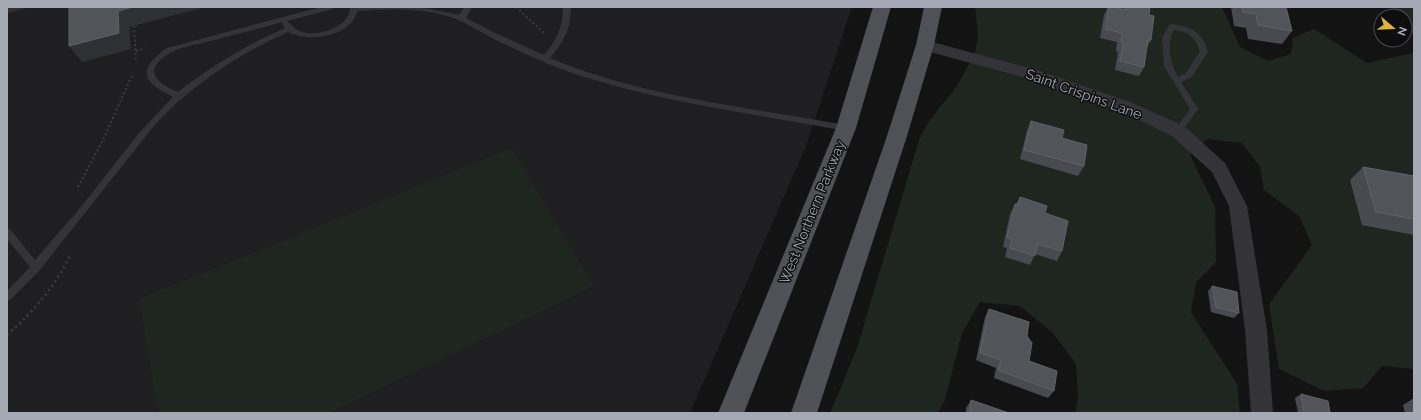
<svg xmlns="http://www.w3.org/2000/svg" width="1421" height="420" viewBox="0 0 1421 420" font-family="Raleway,sans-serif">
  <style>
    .built { fill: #1f1f21 }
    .green { fill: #1f2620 }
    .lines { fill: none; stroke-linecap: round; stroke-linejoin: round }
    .path-far1 { stroke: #3a3b3f; stroke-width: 2; stroke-dasharray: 2 2.5; stroke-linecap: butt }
    .path { stroke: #3a3b3f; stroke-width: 2.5; stroke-dasharray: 2 3.5; stroke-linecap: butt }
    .lane { fill: #343438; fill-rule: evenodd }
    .street { fill: #343438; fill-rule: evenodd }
    .primary { fill: #505157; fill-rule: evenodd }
    .wall { fill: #494a4f }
    .shaded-wall { fill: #2f3033 }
    .building { fill: #535459; stroke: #606267 }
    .labels { text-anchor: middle; stroke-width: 3; stroke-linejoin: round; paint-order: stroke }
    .street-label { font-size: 14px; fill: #a5a9b3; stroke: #0e0e0f }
  </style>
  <rect width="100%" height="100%" fill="#131314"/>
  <path class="built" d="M 7,7 L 852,7 L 806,146 L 690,413 L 7,413 Z"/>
  <path class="green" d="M 975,7 L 1222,7 L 1240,47 L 1268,61 L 1291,54 L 1293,38 L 1314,29 L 1367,63 L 1413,53 L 1414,40 L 1414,369 L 1382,366 L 1363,388 L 1324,391 L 1279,369 L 1269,304 L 1312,245 L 1299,216 L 1264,190 L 1260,167 L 1242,143 L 1207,139 L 1190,155 L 1215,207 L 1216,262 L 1196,282 L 1191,312 L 1237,384 L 1240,413 L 1075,413 L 1078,399 L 1076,364 L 1052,332 L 1020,306 L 980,302 L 962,333 L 945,400 L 938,413 L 830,413 L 857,348 L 919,140 L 929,121 L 957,86 L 975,53 L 978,35 Z
    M 1393,7 L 1414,7 L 1414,36 L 1405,23 L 1405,16 L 1400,16 Z
    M 512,148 L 594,286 L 329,413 L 158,413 L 139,299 Z"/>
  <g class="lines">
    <path class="path-far1" d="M 516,7 L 544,33
      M 134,26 L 136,62
      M 136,51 L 145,48
      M 78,187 L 104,138 L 133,73"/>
    <path class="path" d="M 7,335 C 34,311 56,286 71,253"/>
    <path class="lane" d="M 321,7 L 334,7 L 333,9 L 287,21 C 292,25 295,30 302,32 C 316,36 340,30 348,16 C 349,14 350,10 350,7 L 419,7 L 459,15 L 464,7 L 472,7 L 466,18 L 495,33 L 544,55 C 557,40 563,27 563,7 L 571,7 C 571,28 564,42 550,58 C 643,97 747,107 846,125 L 850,128 L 846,131 C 761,115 674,104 591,79 C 556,69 523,53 490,37 C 479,31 468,24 456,19 C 426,7 388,9 357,11 C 351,38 308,42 288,32 C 237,55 191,85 153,127 L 39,271 L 10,300 L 7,301 L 7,291 L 30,267 L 7,239 L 7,228 L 10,229 L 35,260 L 81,207 L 139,133 L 173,97 C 141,82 137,69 167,48 ZM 282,22 L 285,28 C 246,45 211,66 178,92 C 154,82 142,68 172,52 C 183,46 209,42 222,38 C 242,33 262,28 282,22 Z
      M 1169,25 C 1174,24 1178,25 1182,26 C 1197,29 1203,37 1208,51 L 1192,77 L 1181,82 L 1198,109 L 1181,133 L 1178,134 L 1174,131 L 1190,109 L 1164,66 L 1162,38 ZM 1174,30 C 1189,32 1195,37 1200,51 L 1186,73 L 1178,77 C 1170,63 1166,44 1174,30 Z"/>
    <path class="street" d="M 925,40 L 1037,70 L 1130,102 L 1184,126 L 1225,163 L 1247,206 L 1267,330 L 1273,413 L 1251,413 L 1245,330 L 1229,206 L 1212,172 L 1172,136 L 1118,110 L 1026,78 L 919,49 L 917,45 L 919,41 Z"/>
    <path class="primary" d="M 873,7 L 891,7 L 856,128 L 744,413 L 718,413 L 836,128 Z
      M 924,7 L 942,7 L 934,45 L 907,136 L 817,413 L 791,413 L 887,136 L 916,45 Z"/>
  </g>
  <path class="wall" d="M 1108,7 L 1123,9 L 1124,7 L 1150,7 L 1149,15 L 1151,40 L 1147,47 L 1144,67 L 1139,76 L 1115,70 L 1118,52 L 1116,51 L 1117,42 L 1100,38 L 1104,15 Z
    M 1231,7 L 1286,7 L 1292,31 L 1282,44 L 1248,39 L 1246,28 L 1234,26 Z
    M 1031,121 L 1062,138 L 1084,166 L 1078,176 L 1020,159 L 1027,131 Z
    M 1363,167 L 1414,176 L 1414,235 L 1362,225 L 1350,180 Z
    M 1020,197 L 1045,213 L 1062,251 L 1057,261 L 1035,254 L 1030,265 L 1005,257 L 1007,248 L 1003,247 L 1010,214 L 1015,204 L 1016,204 Z
    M 1212,286 L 1239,313 L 1234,318 L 1211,312 L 1208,291 Z
    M 989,309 L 1027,336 L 1029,361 L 1054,391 L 1048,398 L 994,378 L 996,368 L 976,360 L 985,317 Z
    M 1301,394 L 1330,413 L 1298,413 L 1295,398 Z
    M 1414,398 L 1414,413 L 1405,413 L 1403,405 Z
    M 971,400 L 1009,413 L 966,413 L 966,408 Z"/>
  <path class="shaded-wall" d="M 7,7 L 30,7 L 7,13 Z
    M 133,7 L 206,7 L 129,27 L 131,49 L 82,62 L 69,46 L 118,11 Z"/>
  <path class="building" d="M 69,7 L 133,7 L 118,11 L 119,33 L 69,46 Z
    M 1109,7 L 1113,7 L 1126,10 L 1126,7 L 1150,7 L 1149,15 L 1154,16 L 1151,40 L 1148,40 L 1144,67 L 1120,61 L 1123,43 L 1121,42 L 1122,33 L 1105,29 Z
    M 1242,7 L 1286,7 L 1292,31 L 1258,25 L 1256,14 L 1243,12 Z
    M 1031,121 L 1064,130 L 1062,138 L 1087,145 L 1084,166 L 1024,150 Z
    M 1363,167 L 1414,176 L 1414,219 L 1376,212 Z
    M 1020,197 L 1047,206 L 1045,213 L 1068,221 L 1062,251 L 1037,244 L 1035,256 L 1010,248 L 1012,239 L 1007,237 L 1015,204 L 1018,205 Z
    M 1212,286 L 1237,292 L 1239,313 L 1216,307 Z
    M 989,309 L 1029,322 L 1027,336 L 1032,343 L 1029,361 L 1057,371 L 1054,391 L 998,370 L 1001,360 L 980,353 Z
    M 1301,394 L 1328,401 L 1330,413 L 1304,413 Z
    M 971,400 L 1009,413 L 969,413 Z"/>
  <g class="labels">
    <g class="street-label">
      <text transform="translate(1084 94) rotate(20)" y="5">Saint Crispins Lane</text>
      <text transform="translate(812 212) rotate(-68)" y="5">West Northern Parkway</text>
    </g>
  </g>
  <rect width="1421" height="420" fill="none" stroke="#a5a9b3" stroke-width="16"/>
  <g transform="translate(1393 28) rotate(109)"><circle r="19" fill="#0e0e0f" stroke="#4a4c51"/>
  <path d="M0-3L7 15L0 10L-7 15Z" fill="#dfb340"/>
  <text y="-6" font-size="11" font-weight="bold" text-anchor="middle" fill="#a5a9b3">N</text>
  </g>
</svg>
